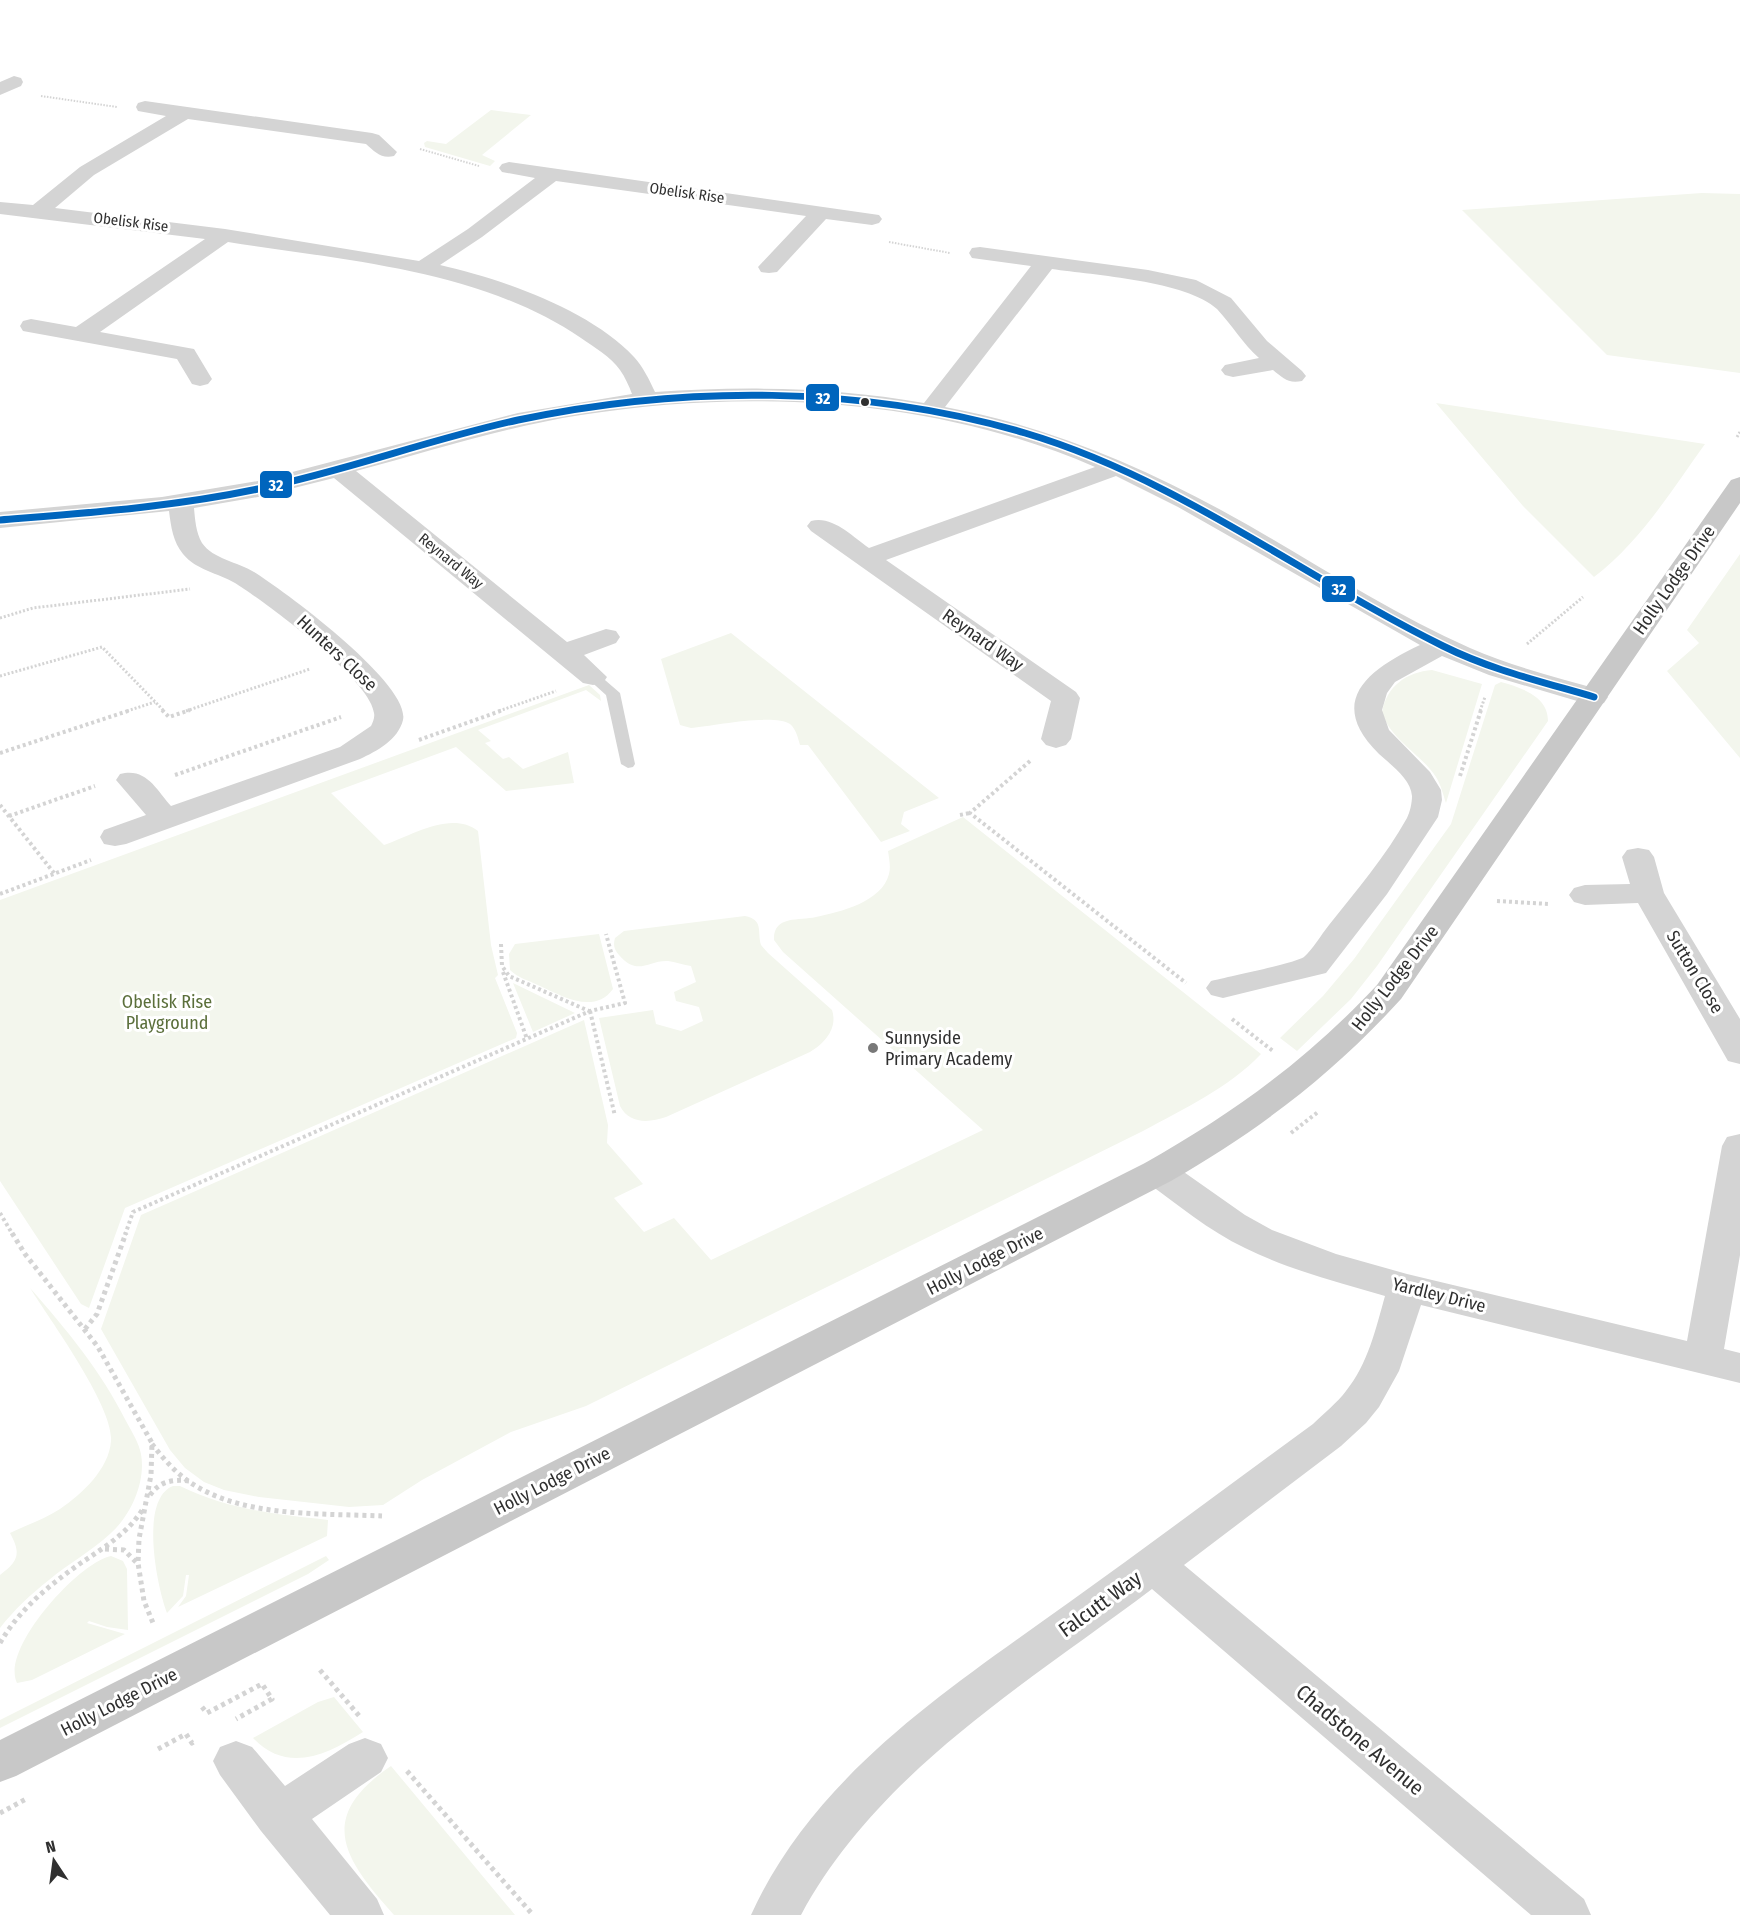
<svg xmlns="http://www.w3.org/2000/svg" width="1740" height="1915" viewBox="0 0 1740 1915" font-family="'Fira Sans Condensed',sans-serif">
  <style>
    .green { fill: #f3f6ed }
    .lines { fill: none; stroke-linecap: round; stroke-linejoin: round }
    .path-far3 { stroke: #d4d4d4; stroke-width: 2; stroke-dasharray: 1.5 1.5; stroke-linecap: butt }
    .path-far2 { stroke: #d4d4d4; stroke-width: 3; stroke-dasharray: 2 2; stroke-linecap: butt }
    .path-far1 { stroke: #d4d4d4; stroke-width: 4; stroke-dasharray: 3 3; stroke-linecap: butt }
    .path { stroke: #d4d4d4; stroke-width: 5; stroke-dasharray: 4 4; stroke-linecap: butt }
    .lane { fill: #d4d4d4; fill-rule: evenodd }
    .street { fill: #d4d4d4; fill-rule: evenodd }
    .primary { fill: #c8c8c8; fill-rule: evenodd }
    .bus-1-casing { stroke: #fff; stroke-width: 10 }
    .bus-1 { stroke: #0065bd; stroke-width: 7 }
    .bus-dot { fill: #303030; stroke: #fff; stroke-width: 2 }
    .poi-dot { fill: #787878; stroke: #fff; stroke-width: 2 }
    .labels { text-anchor: middle; stroke-width: 6; stroke-linejoin: round; paint-order: stroke }
    .far-street-label { font-size: 15px; fill: #303030; stroke: #fff }
    .street-label { font-size: 18px; fill: #303030; stroke: #fff }
    .park-label { font-size: 18px; fill: #5b6f3b; stroke: #fff }
    .poi-label { font-size: 18px; fill: #303030; stroke: #fff; text-anchor: start }
    .near-street-label { font-size: 21px; fill: #303030; stroke: #fff }
    .line-badge { stroke: #fff; stroke-width: 2 }
    .badge-label { font-size: 16px; text-anchor: middle; font-weight: bold; fill: #fff }
  </style>
  <rect width="100%" height="100%" fill="#fff"/>
  <path class="green" d="M 491,110 L 531,115 L 482,155 L 495,161 L 490,166 L 425,147 L 424,143 L 427,141 L 446,144 Z
    M 1702,193 L 1740,194 L 1740,373 L 1607,355 L 1462,210 Z
    M 1436,403 L 1705,444 C 1671,491 1641,541 1594,577 L 1523,506 Z
    M 1740,554 L 1740,758 L 1667,671 L 1699,643 L 1687,630 Z
    M 731,633 L 939,798 L 904,812 L 901,824 L 910,831 L 881,842 L 808,745 L 800,745 C 798,738 796,729 790,724 C 774,713 712,726 691,728 L 680,725 L 661,659 Z
    M 1432,670 L 1482,684 L 1446,803 C 1443,794 1441,785 1436,777 C 1421,754 1391,740 1382,713 C 1386,686 1407,672 1432,670 Z
    M 1501,682 C 1522,688 1548,696 1548,721 L 1377,966 L 1351,999 L 1297,1051 L 1280,1038 L 1323,996 L 1354,959 L 1451,824 L 1495,685 Z
    M 589,685 L 600,695 L 601,701 L 586,690 L 478,730 L 491,741 L 485,743 L 503,759 L 509,757 L 523,769 L 568,752 L 574,783 L 506,791 L 456,747 L 331,793 L 384,845 C 411,836 451,810 478,831 L 491,945 L 498,975 L 495,978 L 517,1033 L 516,1038 L 125,1208 L 89,1308 L 81,1304 L 0,1181 L 0,900 Z
    M 963,817 L 1261,1054 C 1229,1088 1183,1109 1143,1131 L 586,1406 L 511,1432 L 422,1480 L 383,1505 L 349,1507 L 259,1497 L 224,1490 L 204,1482 L 185,1468 L 170,1450 L 101,1329 L 141,1215 L 584,1020 L 608,1125 L 607,1143 L 643,1184 L 614,1198 L 644,1232 L 674,1218 L 711,1260 L 983,1130 L 783,952 L 774,940 C 773,915 799,921 816,917 C 840,912 882,902 889,874 C 891,867 889,858 888,851 Z
    M 745,916 C 764,920 757,931 761,945 L 768,953 L 832,1010 C 838,1028 825,1043 810,1052 L 666,1117 C 649,1123 629,1124 620,1106 L 599,1018 L 653,1010 L 656,1024 L 681,1031 L 703,1021 L 699,1007 L 676,1001 L 674,992 L 696,982 L 691,966 C 684,965 675,962 668,961 C 648,960 638,977 619,955 C 614,949 613,945 615,938 L 624,931 Z
    M 599,934 L 613,989 C 594,1015 562,996 540,986 C 530,981 518,978 510,970 L 509,954 L 515,944 Z
    M 513,983 L 575,1013 L 533,1032 Z
    M 30,1288 C 67,1330 101,1371 126,1421 C 132,1432 139,1443 141,1454 C 146,1482 131,1515 111,1533 C 92,1551 69,1563 49,1580 C 31,1594 14,1610 0,1628 L 0,1575 C 19,1561 21,1553 10,1533 C 26,1525 45,1519 60,1509 C 82,1494 109,1469 111,1441 C 114,1407 50,1320 30,1288 Z
    M 173,1486 L 180,1486 C 230,1510 274,1514 328,1520 L 327,1536 L 178,1607 L 186,1596 L 189,1575 L 186,1575 L 183,1596 L 167,1613 C 157,1587 139,1499 173,1486 Z
    M 111,1556 L 123,1561 L 127,1569 L 128,1630 L 107,1627 L 89,1621 L 87,1623 L 125,1634 L 32,1680 L 17,1683 C 0,1649 79,1562 111,1556 Z
    M 326,1556 L 329,1560 L 308,1574 L 0,1728 L 0,1720 Z
    M 334,1697 L 363,1732 C 327,1755 287,1774 253,1738 L 318,1702 Z
    M 391,1766 L 515,1915 L 394,1915 C 344,1859 315,1818 391,1766 Z"/>
  <g class="lines">
    <path class="path-far3" d="M 41,96 L 117,107
      M 420,149 L 479,166
      M 889,242 L 950,253"/>
    <path class="path-far2" d="M 1737,437 L 1740,432
      M 0,618 L 33,608 L 190,589
      M 1527,644 L 1583,597
      M 0,676 L 102,647 L 164,711
      M 127,711 L 155,702
      M 186,711 L 310,669
      M 499,711 L 556,691
      M 1480,711 L 1485,697"/>
    <path class="path-far1" d="M 162,710 L 169,717 L 190,710
      M 419,740 L 503,710
      M 0,753 L 131,710
      M 1030,761 L 970,813 L 1186,983
      M 175,775 L 341,717
      M 1460,776 L 1481,710
      M 0,805 L 54,873
      M 960,815 L 970,813
      M 9,816 L 95,786
      M 0,894 L 91,860
      M 1497,901 L 1549,904
      M 501,944 L 502,966 L 509,976 L 589,1011
      M 503,972 L 527,1039
      M 590,1011 L 615,1116
      M 1232,1019 L 1273,1051
      M 1291,1133 L 1318,1112
      M 0,1213 L 13,1235
      M 125,1235 L 133,1212 L 590,1011 L 625,1003 L 606,934"/>
    <path class="path" d="M 12,1233 L 25,1254 L 98,1347 L 152,1443 L 151,1475 L 139,1539 L 138,1563 L 144,1601 L 153,1623
      M 85,1329 L 97,1314 L 126,1233
      M 152,1444 C 162,1457 174,1471 188,1481 C 241,1518 319,1513 382,1516
      M 150,1495 C 160,1481 173,1479 189,1481
      M 105,1549 L 124,1550 L 138,1564
      M 0,1643 C 19,1610 47,1587 78,1565 C 103,1548 129,1533 144,1507
      M 320,1670 L 361,1718
      M 202,1707 L 207,1713 L 262,1684 L 272,1699 L 236,1719
      M 158,1749 L 186,1734 L 192,1743 L 196,1740
      M 407,1771 L 533,1915
      M 0,1813 L 28,1798"/>
    <path class="lane" d="M 593,673 L 598,674 L 620,693 L 635,764 L 633,767 L 628,768 L 621,764 L 606,695 L 586,677 Z"/>
    <path class="street" d="M 14,76 L 21,78 L 23,82 L 21,86 L 0,95 L 0,82 Z
      M 145,101 L 372,133 L 379,135 L 397,152 L 394,156 C 381,159 375,152 366,144 L 188,119 L 94,175 L 55,208 L 225,229 L 419,261 L 468,229 L 535,178 L 502,172 L 499,168 L 502,164 L 509,162 L 879,215 L 882,219 L 879,223 L 872,225 L 826,219 L 777,272 L 769,273 L 761,272 L 758,267 L 806,216 L 556,181 L 482,237 L 440,265 C 502,279 590,310 634,357 C 643,367 649,379 655,392 C 745,386 835,387 924,403 L 1031,266 L 972,258 L 969,253 L 972,248 L 980,247 L 1148,270 L 1196,280 L 1231,298 L 1267,341 L 1302,371 L 1306,376 L 1302,381 C 1288,384 1283,378 1273,370 L 1233,377 L 1225,375 L 1221,370 L 1225,365 L 1259,358 C 1243,344 1232,325 1217,309 C 1187,281 1093,275 1052,269 L 945,407 C 1054,427 1153,471 1248,525 C 1321,567 1393,614 1470,648 C 1513,667 1559,678 1604,691 L 1608,697 L 1604,703 L 1594,706 L 1489,675 L 1442,656 L 1395,682 L 1387,693 L 1382,710 L 1389,730 L 1430,772 L 1441,790 L 1442,800 L 1438,817 L 1387,894 L 1326,973 L 1223,998 L 1211,995 L 1206,988 L 1211,981 C 1226,977 1296,963 1304,957 C 1313,949 1321,935 1329,925 C 1356,891 1386,856 1407,818 C 1410,812 1412,803 1412,796 C 1411,779 1391,765 1379,754 C 1325,701 1369,669 1420,645 L 1178,507 L 1116,476 L 886,560 L 1076,692 L 1080,698 L 1071,739 L 1066,745 L 1056,748 L 1046,745 L 1041,739 L 1051,701 L 811,531 L 807,526 L 811,521 C 832,515 852,536 869,548 L 1095,467 C 936,398 750,388 581,415 C 504,427 431,451 356,471 L 567,642 L 606,629 L 616,631 L 620,637 L 616,643 L 584,655 L 607,677 L 603,683 L 593,685 L 583,683 L 334,478 L 258,497 L 194,508 C 195,519 196,533 202,543 C 213,559 238,562 254,572 C 283,590 411,684 403,720 C 398,740 377,751 360,759 L 126,844 L 115,846 L 104,844 L 100,837 L 104,830 L 146,815 L 116,780 L 120,774 C 146,767 156,789 171,806 L 340,747 L 371,726 C 373,722 375,717 374,713 C 371,680 264,601 235,583 C 218,573 196,570 183,554 C 173,542 171,527 169,511 L 0,528 L 0,512 L 162,497 L 258,481 L 518,413 L 632,394 C 629,386 625,377 620,370 C 611,357 594,347 581,338 C 479,269 347,261 228,242 L 100,332 L 194,349 L 212,379 L 208,384 L 200,386 L 192,384 L 177,359 L 23,331 L 20,326 L 23,321 L 31,319 L 76,327 L 205,239 L 0,214 L 0,202 L 33,205 L 80,167 L 166,116 L 138,111 L 136,107 L 138,103 Z
      M 1638,848 L 1649,850 L 1654,857 L 1664,893 L 1740,1019 L 1740,1064 L 1728,1061 L 1638,903 L 1585,905 L 1574,902 L 1569,895 L 1574,888 L 1585,885 L 1630,884 L 1622,857 L 1627,850 Z
      M 1740,1134 L 1740,1255 L 1724,1349 L 1740,1353 L 1740,1383 L 1421,1305 L 1399,1371 L 1379,1407 L 1366,1423 L 1341,1446 L 1184,1565 L 1584,1899 L 1591,1915 L 1531,1915 L 1152,1589 C 1026,1684 878,1772 801,1915 L 751,1915 C 815,1774 949,1689 1071,1601 C 1152,1543 1232,1483 1313,1424 C 1324,1413 1337,1403 1346,1391 C 1368,1364 1376,1328 1385,1296 C 1338,1282 1289,1270 1245,1248 C 1209,1231 1177,1204 1145,1181 L 1140,1172 L 1145,1163 L 1158,1160 L 1171,1163 L 1245,1215 L 1272,1230 L 1336,1254 L 1407,1274 L 1687,1341 L 1722,1146 L 1727,1137 Z
      M 365,1738 L 381,1744 L 388,1758 L 381,1772 L 312,1819 L 377,1899 L 384,1915 L 330,1915 L 261,1831 L 220,1775 L 213,1761 L 220,1747 L 236,1741 L 252,1747 L 285,1786 L 349,1744 Z"/>
    <path class="primary" d="M 1740,477 L 1740,503 L 1401,999 C 1332,1075 1259,1130 1171,1181 L 16,1776 L 0,1782 L 0,1740 L 1145,1163 C 1234,1113 1308,1059 1377,985 L 1731,480 Z"/>
    <defs>
      <path id="bus-1" d="M 0,520 C 86,513 173,507 258,489 C 346,471 430,439 518,420 C 684,385 861,385 1025,433 C 1177,478 1303,577 1443,646 C 1491,670 1543,682 1594,697"/>
    </defs>
    <use href="#bus-1" class="bus-1-casing"/>
    <use href="#bus-1" class="bus-1"/>
  </g>
  <circle class="bus-dot" cx="865" cy="402" r="5"/>
  <circle class="poi-dot" cx="873" cy="1048" r="6"/>
  <g class="labels">
    <g class="far-street-label">
      <text transform="translate(687 193) rotate(8)" y="5">Obelisk Rise</text>
      <text transform="translate(131 222) rotate(7)" y="5">Obelisk Rise</text>
      <text transform="translate(451 561) rotate(39)" y="5">Reynard Way</text>
    </g>
    <g class="street-label">
      <text transform="translate(1674 580) rotate(-55)" y="6">Holly Lodge Drive</text>
      <text transform="translate(983 640) rotate(35)" y="6">Reynard Way</text>
      <text transform="translate(337 653) rotate(43)" y="6">Hunters Close</text>
      <text transform="translate(1695 972) rotate(59)" y="6">Sutton Close</text>
      <text transform="translate(1395 978) rotate(-52)" y="6">Holly Lodge Drive</text>
      <text transform="translate(985 1261) rotate(-27)" y="6">Holly Lodge Drive</text>
      <text transform="translate(1439 1295) rotate(14)" y="6">Yardley Drive</text>
      <text transform="translate(552 1481) rotate(-27)" y="6">Holly Lodge Drive</text>
      <text transform="translate(119 1702) rotate(-27)" y="6">Holly Lodge Drive</text>
    </g>
    <g class="park-label">
      <text x="167" y="1008">Obelisk Rise<tspan x="167" dy="21">Playground</tspan></text>
    </g>
    <g class="poi-label">
      <text x="885" y="1044">Sunnyside<tspan x="885" dy="21">Primary Academy</tspan></text>
    </g>
    <g class="near-street-label">
      <text transform="translate(1100 1604) rotate(-36)" y="7">Falcutt Way</text>
      <text transform="translate(1360 1740) rotate(40)" y="7">Chadstone Avenue</text>
    </g>
  </g>
  <g class="line-badge">
    <rect x="805" y="383" width="35" height="29" rx="6" fill="#0065bd"/>
    <rect x="259" y="470" width="34" height="29" rx="6" fill="#0065bd"/>
    <rect x="1321" y="575" width="35" height="28" rx="6" fill="#0065bd"/>
  </g>
  <g class="badge-label">
    <text x="823" y="404">32</text>
    <text x="276" y="491">32</text>
    <text x="1339" y="595">32</text>
  </g>
  <g transform="translate(54 1861) rotate(347)" stroke="#ffffff" stroke-width="4.5" paint-order="stroke">
  <path d="M0-4.5L10 22L0 15L-10 22Z" fill="#303030"/>
  <text y="-9" font-size="16" font-weight="bold" text-anchor="middle" fill="#303030">N</text>
  </g>
</svg>
